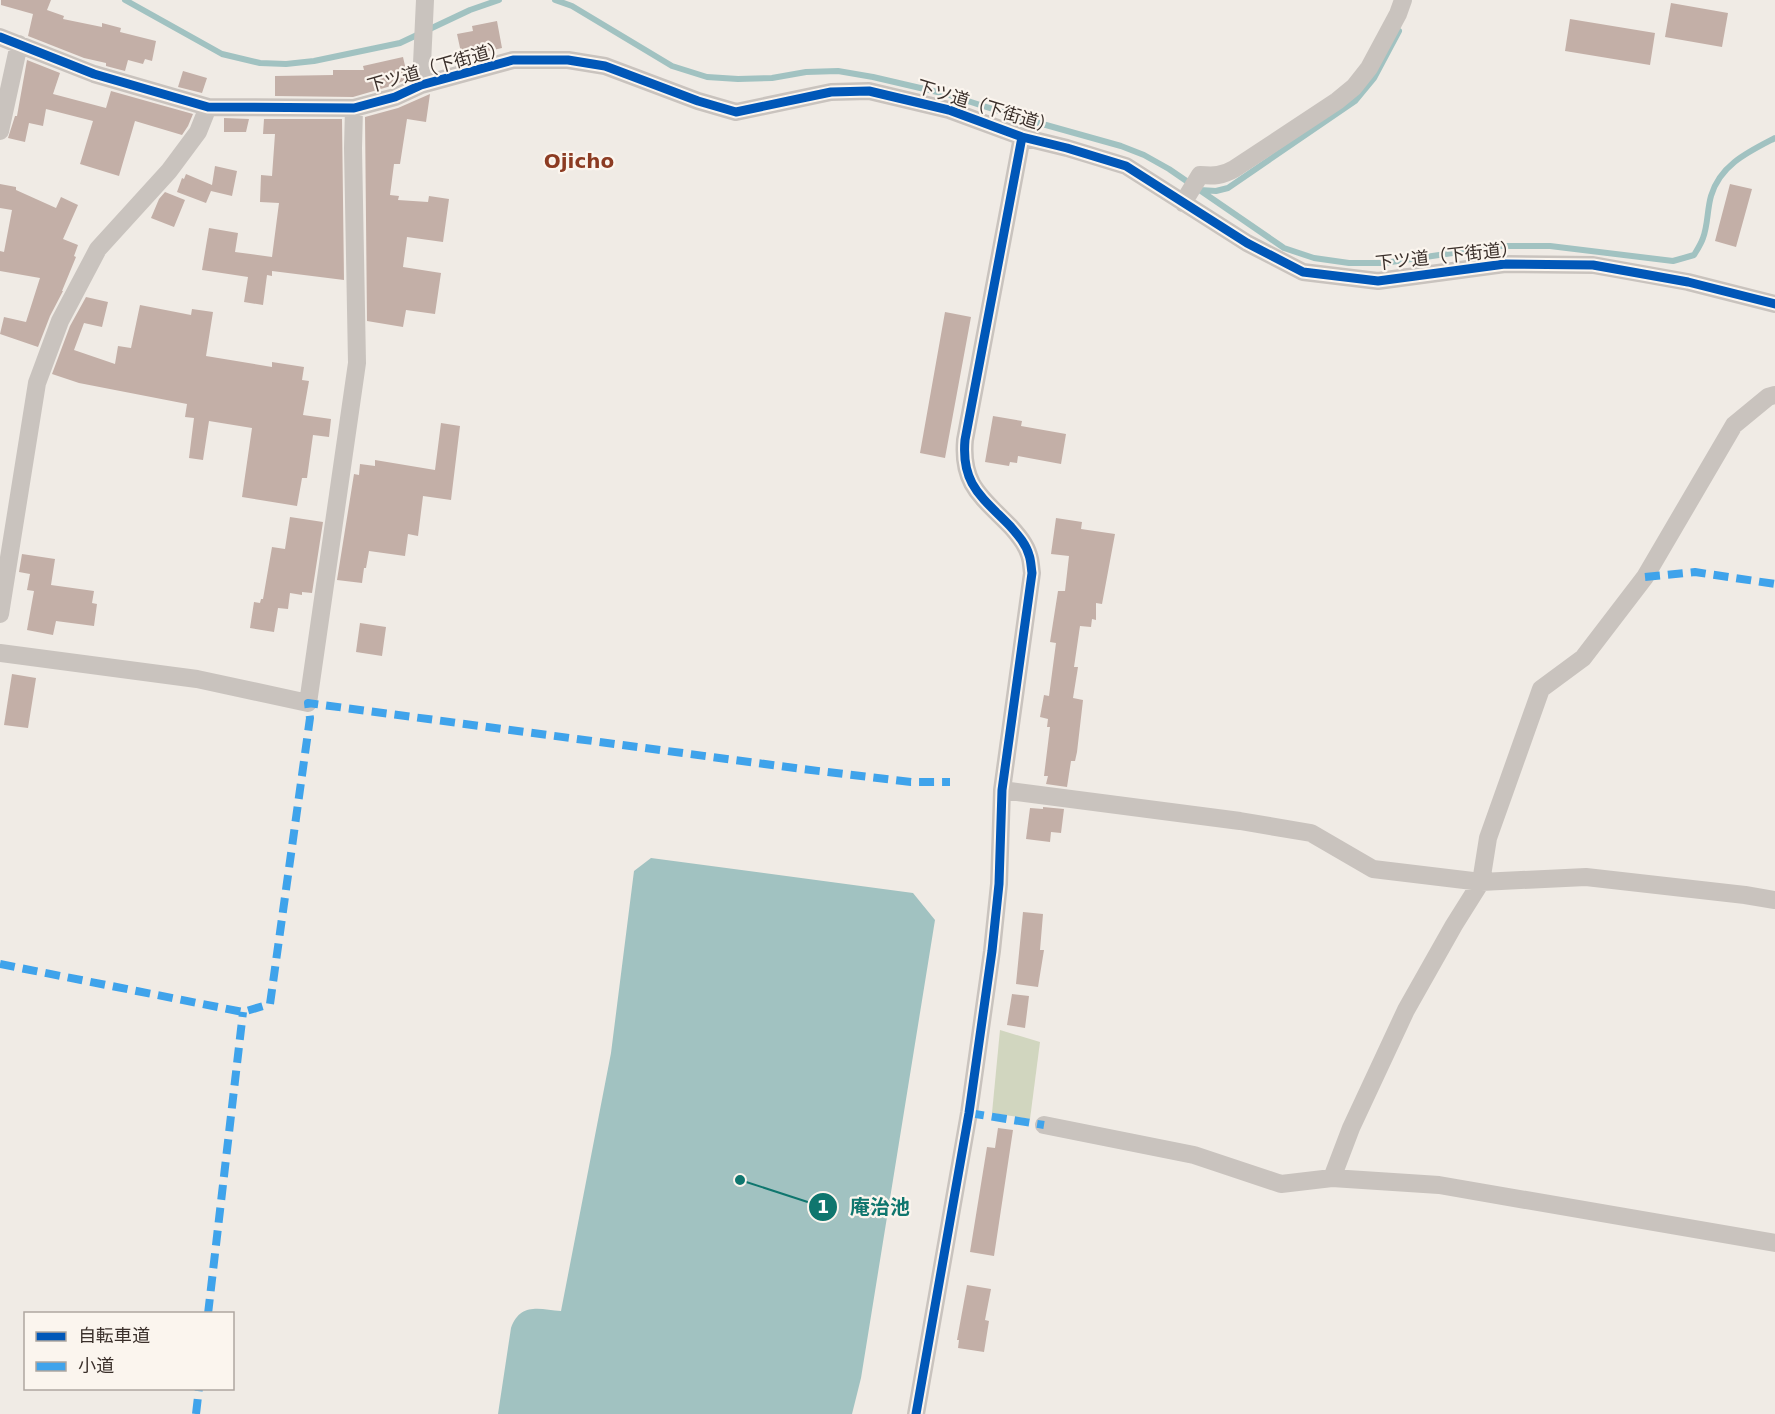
<svg xmlns="http://www.w3.org/2000/svg" width="1775" height="1414" viewBox="0 0 1775 1414" font-family="'DejaVu Sans','Noto Sans JP',sans-serif">
  <style>
    .green { fill: #d1d6bf }
    .water { fill: #a1c2c1 }
    .lines { fill: none; stroke-linecap: round; stroke-linejoin: round }
    .stream { stroke: #a1c2c1; stroke-width: 6 }
    .building { fill: #c3afa7 }
    .minor { stroke: #c9c3be; stroke-width: 18 }
    .quiet { stroke: #3fa3eb; stroke-width: 8; stroke-dasharray: 15 8; stroke-linecap: butt }
    .cycleway-casing { stroke: #fbf5ee; stroke-width: 13 }
    .cycleway { stroke: #0057b8; stroke-width: 9 }
    .labels { text-anchor: middle; stroke-width: 4.5; stroke-linejoin: round; paint-order: stroke }
    .street-label { font-size: 18px; fill: #3b302b; stroke: #fbf5ee }
    .neighbourhood-label { font-size: 20px; font-weight: bold; fill: #8c3b22; stroke: #fbf5ee }
    .leader { fill: none; stroke: #0f766e; stroke-width: 2 }
    .callout-dot { fill: #0f766e; stroke: #fbf5ee; stroke-width: 2 }
    .mark-label { font-size: 18px; text-anchor: middle; font-weight: bold; fill: #fff }
    .callout-label { font-size: 20px; text-anchor: middle; font-weight: bold; fill: #0f766e; stroke: #fbf5ee; stroke-width: 4.5; stroke-linejoin: round; paint-order: stroke }
  </style>
  <rect width="100%" height="100%" fill="#f0ebe5"/>
  <path class="green" d="M 1000,1030 L 1040,1042 L 1030,1119 L 992,1113 Z"/>
  <path class="water" d="M 651,858 L 913,893 L 935,920 L 861,1378 L 852,1414 L 498,1414 L 511,1328 C 520,1302 540,1309 561,1311 L 611,1053 L 634,871 Z"/>
  <g class="lines">
    <path class="stream" d="M 125,0 L 222,54 L 260,63 L 286,64 L 314,61 L 400,43 L 470,10 L 499,0
      M 555,0 L 572,6 L 672,66 L 707,77 L 738,79 L 772,78 L 806,72 L 838,71 L 873,77 L 946,94 L 1021,118 L 1121,146 L 1144,155 L 1169,169 L 1284,248 L 1314,258 L 1349,263 L 1384,263 L 1501,246 L 1550,246 L 1673,261 L 1694,255 C 1697,250 1701,244 1703,238 C 1708,225 1707,210 1711,196 C 1720,165 1748,152 1775,138
      M 1200,190 L 1216,191 L 1228,188 L 1355,101 L 1374,78 L 1399,31"/>
  </g>
  <path class="building" d="M 1,0 L 51,0 L 47,10 L 64,16 L 63,19 L 102,27 L 102,23 L 121,28 L 120,32 L 156,41 L 152,61 L 145,59 L 143,64 L 128,60 L 125,71 L 106,66 L 106,63 L 84,58 L 28,36 L 33,14 L 1,5 Z
    M 1671,3 L 1728,13 L 1722,47 L 1665,37 Z
    M 1570,19 L 1655,33 L 1650,65 L 1565,51 Z
    M 497,21 L 502,48 L 462,57 L 457,34 L 473,31 L 472,26 Z
    M 403,57 L 408,79 L 391,86 L 353,97 L 275,96 L 275,76 L 333,75 L 333,70 L 364,70 L 363,66 Z
    M 27,60 L 60,73 L 53,94 L 106,108 L 111,91 L 193,114 L 188,126 L 182,135 L 135,121 L 119,176 L 80,164 L 93,121 L 46,109 L 43,126 L 29,123 L 25,142 L 8,138 L 15,116 L 17,116 Z
    M 183,71 L 207,78 L 202,93 L 178,87 Z
    M 430,94 L 426,122 L 407,119 L 400,164 L 394,164 L 390,195 L 399,196 L 398,200 L 428,202 L 429,196 L 449,199 L 443,242 L 407,237 L 403,267 L 441,273 L 435,314 L 406,310 L 403,327 L 367,321 L 365,117 L 398,108 Z
    M 224,118 L 249,119 L 246,132 L 224,132 Z
    M 264,119 L 342,119 L 344,280 L 272,271 L 272,276 L 267,275 L 263,305 L 244,302 L 248,277 L 202,270 L 209,228 L 238,233 L 235,252 L 272,257 L 279,203 L 260,202 L 261,175 L 272,176 L 275,134 L 263,134 Z
    M 215,166 L 237,171 L 232,196 L 211,191 L 206,203 L 177,192 L 182,178 L 184,179 L 186,174 L 212,185 Z
    M 0,184 L 16,187 L 16,190 L 56,208 L 61,197 L 78,205 L 63,239 L 78,245 L 74,256 L 76,257 L 62,291 L 63,291 L 50,316 L 38,347 L 0,334 L 4,317 L 26,322 L 40,278 L 0,271 L 0,251 L 4,252 L 12,210 L 0,208 Z
    M 1730,184 L 1752,189 L 1736,247 L 1715,241 Z
    M 165,192 L 185,200 L 174,227 L 151,218 L 159,199 Z
    M 86,297 L 108,302 L 102,327 L 84,323 L 74,350 L 115,364 L 118,346 L 131,348 L 140,305 L 191,315 L 192,309 L 213,312 L 206,356 L 272,367 L 272,362 L 304,367 L 302,380 L 309,381 L 303,415 L 331,419 L 329,437 L 313,435 L 307,478 L 302,478 L 297,506 L 242,497 L 252,428 L 209,421 L 203,460 L 189,458 L 194,418 L 185,417 L 187,404 L 79,383 L 52,374 L 70,326 Z
    M 945,312 L 971,317 L 945,458 L 920,453 Z
    M 993,416 L 1022,421 L 1021,426 L 1066,434 L 1061,464 L 1018,456 L 1017,463 L 1010,462 L 1009,466 L 985,462 Z
    M 441,423 L 460,426 L 451,500 L 423,496 L 418,536 L 408,534 L 405,556 L 369,551 L 366,568 L 364,568 L 362,583 L 337,580 L 354,474 L 359,475 L 360,464 L 375,466 L 375,460 L 435,470 Z
    M 290,517 L 323,522 L 312,593 L 302,592 L 302,595 L 290,593 L 288,609 L 278,608 L 274,632 L 250,628 L 254,602 L 260,603 L 261,599 L 263,599 L 272,547 L 285,549 Z
    M 1056,518 L 1082,522 L 1081,529 L 1115,534 L 1102,604 L 1096,603 L 1096,620 L 1092,619 L 1091,627 L 1080,626 L 1074,667 L 1078,667 L 1073,698 L 1083,700 L 1077,752 L 1075,761 L 1071,761 L 1067,787 L 1046,784 L 1048,776 L 1044,776 L 1050,727 L 1047,727 L 1048,719 L 1040,717 L 1044,695 L 1049,696 L 1056,643 L 1050,642 L 1058,591 L 1065,591 L 1069,556 L 1051,554 Z
    M 22,554 L 55,559 L 51,585 L 94,591 L 92,603 L 97,604 L 94,626 L 56,621 L 53,635 L 27,630 L 34,591 L 27,590 L 30,574 L 19,572 Z
    M 360,623 L 386,627 L 382,656 L 356,652 Z
    M 12,674 L 36,678 L 28,728 L 4,725 Z
    M 1043,807 L 1064,809 L 1061,833 L 1051,832 L 1050,842 L 1026,839 L 1030,808 L 1043,809 Z
    M 1023,912 L 1043,914 L 1040,950 L 1044,950 L 1038,987 L 1016,984 Z
    M 1012,994 L 1029,996 L 1025,1028 L 1007,1025 Z
    M 998,1128 L 1013,1130 L 994,1256 L 970,1252 L 987,1147 L 995,1148 Z
    M 967,1285 L 991,1289 L 985,1320 L 989,1321 L 984,1352 L 958,1348 L 959,1340 L 957,1340 Z"/>
  <g class="lines">
    <path class="minor" d="M 0,37 L 94,74 L 208,107 L 354,108 L 395,97 L 421,85 L 513,60 L 568,60 L 605,66 L 698,101 L 736,112 L 831,92 L 869,91 L 949,110 L 1022,137 L 1067,148 L 1126,166 L 1247,243 L 1303,272 L 1378,281 L 1505,264 L 1593,265 L 1688,282 L 1775,304
      M 421,85 L 425,0
      M 0,131 L 19,44
      M 1183,203 L 1200,175 C 1214,176 1222,176 1234,169 L 1337,101 L 1354,87 L 1369,68 L 1398,14 L 1403,0
      M 0,614 L 37,383 L 60,321 L 98,249 L 169,171 L 198,132 L 208,107
      M 0,653 L 197,679 L 308,703 L 357,363 L 353,148 L 354,108
      M 1002,790 L 1240,821 L 1311,833 L 1373,869 L 1481,882 L 1586,877 L 1745,895 L 1775,900
      M 1044,1125 L 1194,1155 L 1281,1184 L 1332,1178 L 1439,1185 L 1775,1243
      M 1332,1178 L 1351,1128 L 1406,1010 L 1454,925 L 1481,882 L 1488,838 L 1541,689 L 1583,658 L 1645,577 L 1734,425 L 1768,397 L 1775,395
      M 916,1414 L 969,1113 L 992,951 L 999,884 L 1002,790 L 1032,573 C 1031,567 1031,560 1029,555 C 1026,544 1018,535 1011,527 C 982,497 961,485 965,440 L 1022,137"/>
    <path class="quiet" d="M 1645,577 L 1695,572 L 1775,584
      M 0,964 L 243,1012 L 270,1004 L 310,718 L 308,703 L 802,769 L 911,782 L 950,782
      M 969,1113 L 1044,1125
      M 208,1314 L 243,1012
      M 196,1414 L 199,1388"/>
    <defs>
      <path id="cycleway" d="M 0,37 L 94,74 L 208,107 L 354,108 L 395,97 L 421,85 L 513,60 L 568,60 L 605,66 L 698,101 L 736,112 L 831,92 L 869,91 L 949,110 L 1022,137 L 1067,148 L 1126,166 L 1247,243 L 1303,272 L 1378,281 L 1505,264 L 1593,265 L 1688,282 L 1775,304
        M 916,1414 L 969,1113 L 992,951 L 999,884 L 1002,790 L 1032,573 C 1031,567 1031,560 1029,555 C 1026,544 1018,535 1011,527 C 982,497 961,485 965,440 L 1022,137"/>
    </defs>
    <use href="#cycleway" class="cycleway-casing"/>
    <use href="#cycleway" class="cycleway"/>
  </g>
  <g class="labels">
    <g class="street-label">
      <text transform="translate(437 67) rotate(-16)" y="6">下ツ道（下街道）</text>
      <text transform="translate(986 107) rotate(17)" y="6">下ツ道（下街道）</text>
      <text transform="translate(1447 256) rotate(-6)" y="6">下ツ道（下街道）</text>
    </g>
    <g class="neighbourhood-label">
      <text x="579" y="168">Ojicho</text>
    </g>
  </g>
  <path class="leader" d="M740 1180L823 1207"/>
  <g class="callout-dot">
    <circle cx="740" cy="1180" r="6"/>
    <circle cx="823" cy="1207" r="15"/>
  </g>
  <g class="mark-label">
    <text x="823" y="1213">1</text>
  </g>
  <g class="callout-label">
    <text x="880" y="1214">庵治池</text>
  </g>
  <rect x="24" y="1312" width="210" height="78" fill="#fbf5ee" stroke="#aea6a0" stroke-width="1.5"/>
  <rect x="36" y="1332" width="30" height="9" fill="#0057b8" stroke="#aea6a0" stroke-width="1.5"/>
  <text x="78" y="1342" font-size="18" fill="#3b302b">自転車道</text>
  <rect x="36" y="1362" width="30" height="9" fill="#3fa3eb" stroke="#aea6a0" stroke-width="1.5"/>
  <text x="78" y="1372" font-size="18" fill="#3b302b">小道</text>
</svg>
